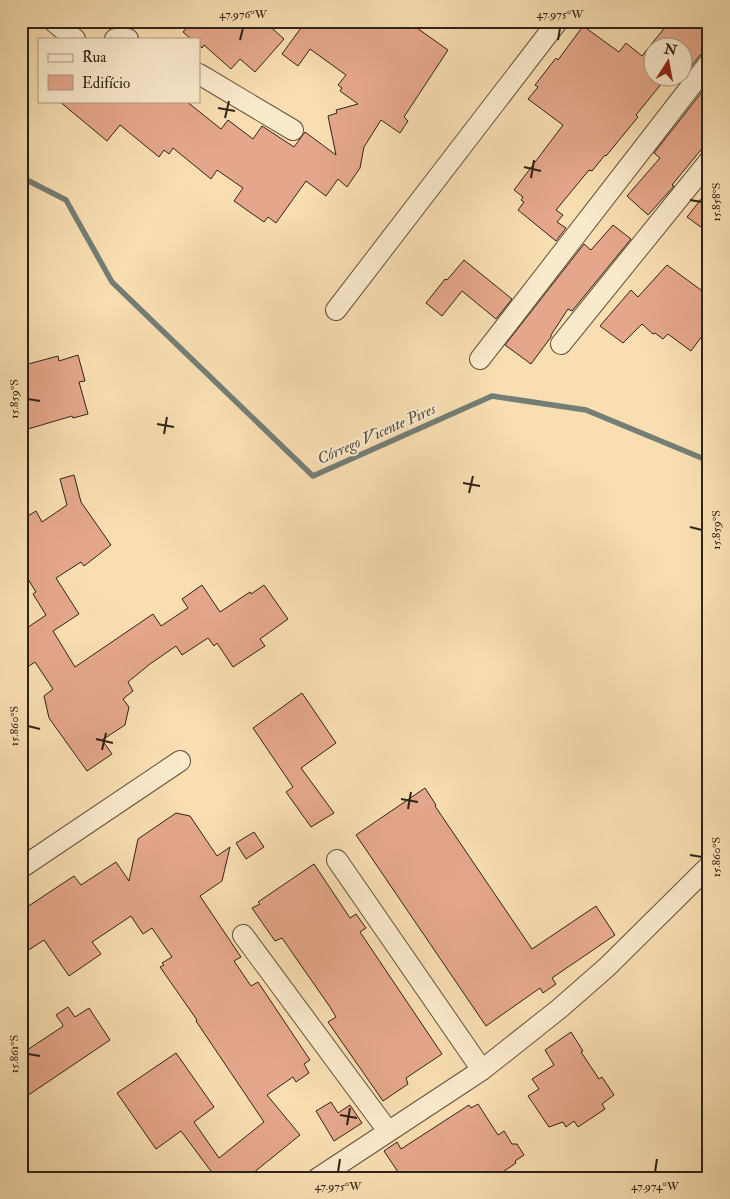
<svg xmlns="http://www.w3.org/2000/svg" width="730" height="1199" viewBox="0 0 730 1199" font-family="'IM FELL Double Pica',serif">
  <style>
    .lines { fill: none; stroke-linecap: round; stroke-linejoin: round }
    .stream { stroke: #747e76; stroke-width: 5.5 }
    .building { fill: #e5a78b; stroke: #302318 }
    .minor-casing { stroke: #62523e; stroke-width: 22 }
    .minor { stroke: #faeacc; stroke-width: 20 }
    .ticks { fill: none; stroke: #302318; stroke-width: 2 }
    .labels { text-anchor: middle; stroke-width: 4; stroke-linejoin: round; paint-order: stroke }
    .water-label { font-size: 16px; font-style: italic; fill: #525047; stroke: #faeacc }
    .neatline { fill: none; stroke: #302318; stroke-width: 2 }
    .ticks-label { font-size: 12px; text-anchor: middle; fill: #302318 }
  </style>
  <rect width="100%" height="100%" fill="#f8deb1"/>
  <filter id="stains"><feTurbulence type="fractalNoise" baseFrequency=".004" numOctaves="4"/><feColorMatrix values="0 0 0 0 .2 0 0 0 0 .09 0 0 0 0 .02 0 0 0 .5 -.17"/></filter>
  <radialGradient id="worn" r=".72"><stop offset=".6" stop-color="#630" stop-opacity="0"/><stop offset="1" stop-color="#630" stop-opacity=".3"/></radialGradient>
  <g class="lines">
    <path class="stream" d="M 21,177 L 66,200 L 112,282 L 313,476 L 492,396 L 586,410 L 709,461"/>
  </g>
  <path class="building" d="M 193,21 L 264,21 L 284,39 L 255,72 L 240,59 L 231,69 L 204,45 L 202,48 L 199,45 L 199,39 L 191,39 L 183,32 Z
    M 306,21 L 404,21 L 416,29 L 417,28 L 448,50 L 404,117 L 408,121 L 400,133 L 381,120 L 364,147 L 360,168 L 347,187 L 338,179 L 326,196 L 306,181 L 276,223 L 268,217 L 264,222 L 234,201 L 243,188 L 217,170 L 211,179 L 173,148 L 169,154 L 164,150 L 159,157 L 120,125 L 107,141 L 59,101 L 186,101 L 221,129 L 228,120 L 253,139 L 262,126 L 294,147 L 305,132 L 336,155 L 328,116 L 337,113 L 336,110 L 358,104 L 340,91 L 342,88 L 338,85 L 346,75 L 310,49 L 298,66 L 282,54 Z
    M 670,21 L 695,21 L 709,32 L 709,51 L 700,55 L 682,78 L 682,48 L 652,48 L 652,78 L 666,78 L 636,115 L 638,117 L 606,156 L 605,155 L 592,171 L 589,170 L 556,210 L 563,215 L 557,222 L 566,228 L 556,241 L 518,210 L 524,202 L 521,200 L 523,197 L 514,190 L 563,125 L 528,99 L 538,87 L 535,85 L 556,58 L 558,60 L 583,26 L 619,52 L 626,43 L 642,56 Z
    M 709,83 L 709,140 L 672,185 L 674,186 L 648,215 L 627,196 L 660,158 L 654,153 Z
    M 709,189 L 709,233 L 687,217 Z
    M 613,225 L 631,239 L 572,311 L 568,309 L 551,335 L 551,337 L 531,364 L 505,345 L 584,244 L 591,250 Z
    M 464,260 L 512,299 L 496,319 L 462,291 L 442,316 L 426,303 L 445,279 L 447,280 Z
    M 667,265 L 709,296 L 709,341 L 702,336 L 691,351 L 668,334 L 663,339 L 655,333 L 653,334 L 642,324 L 623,343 L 600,326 L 631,290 L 638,297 Z
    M 78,355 L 85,381 L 79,382 L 88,414 L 73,418 L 72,416 L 28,429 L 21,406 L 21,366 L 58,356 L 59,361 Z
    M 74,475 L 81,502 L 111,545 L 84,566 L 81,562 L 56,578 L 79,614 L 53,631 L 75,667 L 153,614 L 161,626 L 188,608 L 182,599 L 202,585 L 220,612 L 250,592 L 251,594 L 264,585 L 288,619 L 260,639 L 265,646 L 233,667 L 217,643 L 214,646 L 208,638 L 182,655 L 176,646 L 150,664 L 128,682 L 133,691 L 123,699 L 129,707 L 125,725 L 102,740 L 112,754 L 87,771 L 49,718 L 44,696 L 53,689 L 35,662 L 21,671 L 21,632 L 46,615 L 33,594 L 36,592 L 21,568 L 21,520 L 36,511 L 42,522 L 67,505 L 60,479 Z
    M 302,693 L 336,743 L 301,768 L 334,813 L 311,827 L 286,792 L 293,787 L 253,728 Z
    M 425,788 L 436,805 L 435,806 L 532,949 L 596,906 L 615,935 L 552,978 L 556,984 L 543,993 L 540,988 L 486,1026 L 356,835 Z
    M 176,813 L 190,816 L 217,856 L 230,847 L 222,881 L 200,896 L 241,957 L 234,961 L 251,986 L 258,982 L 310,1060 L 304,1064 L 309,1073 L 296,1082 L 293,1077 L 267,1095 L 300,1135 L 247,1178 L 216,1178 L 181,1131 L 156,1149 L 117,1093 L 176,1053 L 214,1107 L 194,1122 L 219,1158 L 264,1122 L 196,1021 L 197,1020 L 160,967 L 164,965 L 162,963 L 172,957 L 152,928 L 143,934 L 131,916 L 92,942 L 101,954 L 69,976 L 44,940 L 21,955 L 21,911 L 74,876 L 81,885 L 116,862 L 129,881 L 138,839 Z
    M 254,832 L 264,847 L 246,859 L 236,843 Z
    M 314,864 L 350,918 L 356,914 L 366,928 L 360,932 L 442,1054 L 406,1078 L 408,1084 L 383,1101 L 328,1022 L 336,1017 L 330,1007 L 282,938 L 275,941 L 252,908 L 260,904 L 258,902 Z
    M 68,1007 L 75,1017 L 89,1008 L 110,1040 L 21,1100 L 21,1054 L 62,1027 L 63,1025 L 56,1015 Z
    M 571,1032 L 583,1051 L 581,1052 L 599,1079 L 602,1077 L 614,1095 L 602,1104 L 605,1109 L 578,1127 L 574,1121 L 566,1127 L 563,1122 L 549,1127 L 528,1096 L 539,1089 L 532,1079 L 554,1065 L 545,1050 Z
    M 331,1102 L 338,1113 L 350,1105 L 362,1123 L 334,1141 L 316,1111 Z
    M 478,1104 L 498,1135 L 504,1131 L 512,1144 L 517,1144 L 524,1155 L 515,1161 L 516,1163 L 494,1178 L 402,1178 L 384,1151 L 397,1142 L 401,1149 L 469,1105 L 471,1108 Z"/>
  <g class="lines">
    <defs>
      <path id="minor" d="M 53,21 L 75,39
        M 115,39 L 128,39
        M 199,74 L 293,130
        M 336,310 L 558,21
        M 561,344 L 709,161
        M 480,359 L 709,63
        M 337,860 L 482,1070
        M 21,868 L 180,761
        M 243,935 L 388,1131
        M 318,1178 L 482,1070 L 559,1009 L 607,967 L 709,866"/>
    </defs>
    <use href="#minor" class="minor-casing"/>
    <use href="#minor" class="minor"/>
  </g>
  <path class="ticks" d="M 240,40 L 243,28M 558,40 L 560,28M 218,108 L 235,111M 225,118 L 229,101M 524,167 L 541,171M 531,178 L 534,160M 690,200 L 702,202M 28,399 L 40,401M 157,424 L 174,427M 164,434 L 167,417M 463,483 L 480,486M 469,493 L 473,476M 690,527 L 702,530M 28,726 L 40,729M 96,739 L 113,743M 102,750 L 106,733M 401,799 L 418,802M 408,809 L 411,792M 690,855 L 702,857M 28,1054 L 40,1056M 340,1115 L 357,1118M 347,1125 L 350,1108M 338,1172 L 340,1159M 655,1172 L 657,1159"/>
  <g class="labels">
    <g class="water-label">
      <text transform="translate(376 433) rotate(-24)" y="6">Córrego Vicente Pires</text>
    </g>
  </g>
  <rect width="730" height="1199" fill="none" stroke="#f8deb1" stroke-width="55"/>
  <rect x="38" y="38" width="162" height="65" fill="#faeacc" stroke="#a99a84"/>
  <rect x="48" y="54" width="25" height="8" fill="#faeacc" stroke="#a99a84"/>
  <text x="82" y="62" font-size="15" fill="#302318">Rua</text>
  <rect x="48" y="75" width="25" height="15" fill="#e5a78b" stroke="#a99a84"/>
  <text x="82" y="88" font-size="15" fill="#302318">Edifício</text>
  <g transform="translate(668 62) rotate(11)"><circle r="24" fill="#faeacc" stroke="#a99a84"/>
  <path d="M0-4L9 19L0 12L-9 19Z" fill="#8f2418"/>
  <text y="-8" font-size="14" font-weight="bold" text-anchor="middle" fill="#302318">N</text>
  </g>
  <rect x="28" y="28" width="674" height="1144" class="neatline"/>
  <g class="ticks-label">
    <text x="243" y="18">47.976°W</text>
    <text x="560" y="18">47.975°W</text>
    <text transform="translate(716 202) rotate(-90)" y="4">15.858°S</text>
    <text transform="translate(14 399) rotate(-90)" y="4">15.859°S</text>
    <text transform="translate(716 530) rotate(-90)" y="4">15.859°S</text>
    <text transform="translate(14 726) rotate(-90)" y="4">15.860°S</text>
    <text transform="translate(716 857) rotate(-90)" y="4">15.860°S</text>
    <text transform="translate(14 1054) rotate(-90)" y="4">15.861°S</text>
    <text x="338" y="1190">47.975°W</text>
    <text x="655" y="1190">47.974°W</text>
  </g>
  <rect width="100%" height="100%" filter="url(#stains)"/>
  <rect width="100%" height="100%" fill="url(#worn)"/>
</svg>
